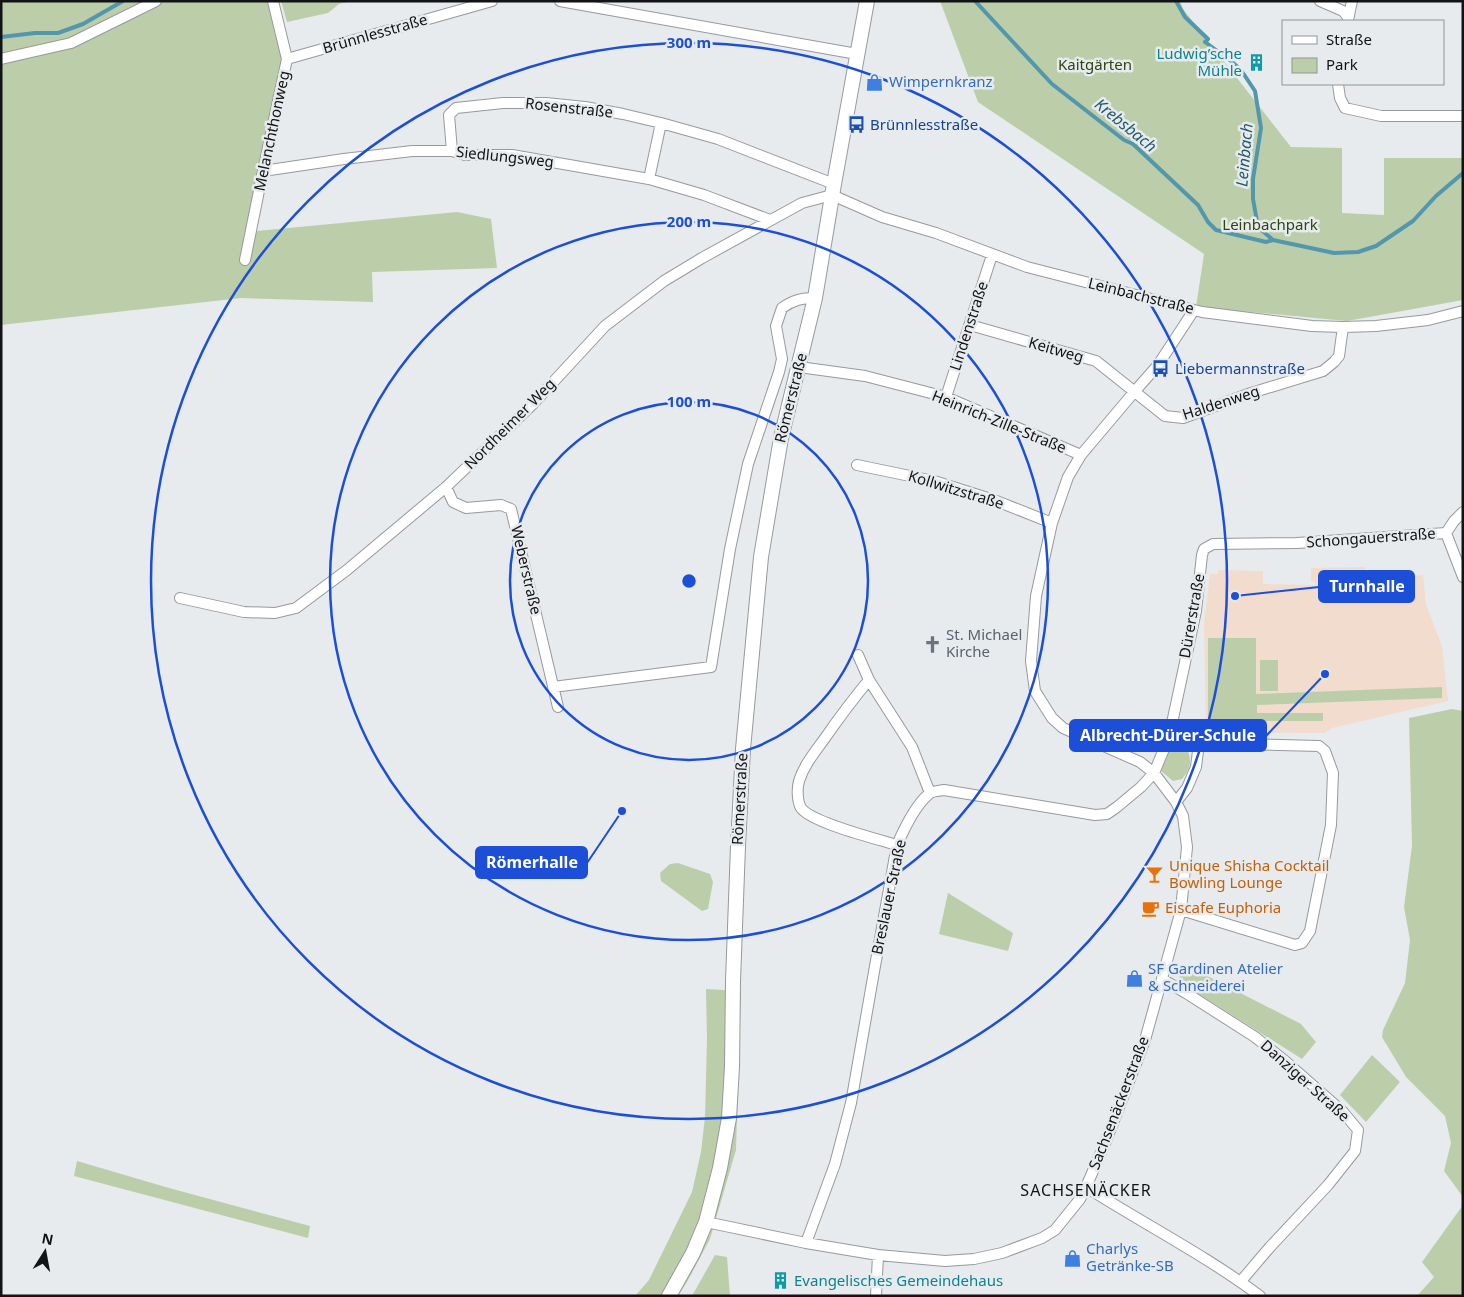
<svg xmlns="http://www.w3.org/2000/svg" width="1464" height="1297" viewBox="0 0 1464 1297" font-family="'Noto Sans',sans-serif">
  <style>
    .education { fill: #f1dcce }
    .green { fill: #bbcea9 }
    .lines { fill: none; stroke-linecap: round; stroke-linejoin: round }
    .stream { stroke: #5397ad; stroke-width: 4 }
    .street-casing { stroke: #96999d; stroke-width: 12 }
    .secondary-casing { stroke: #96999d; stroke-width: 16 }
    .street { stroke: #fff; stroke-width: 10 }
    .secondary { stroke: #fff; stroke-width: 14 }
    .ring { fill: none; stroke: #1d4ed8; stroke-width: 2.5 }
    .labels { text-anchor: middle; stroke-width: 5; stroke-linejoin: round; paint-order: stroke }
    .street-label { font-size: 15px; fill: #121315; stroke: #e7ebee }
    .culture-label { font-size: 15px; fill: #0d838f; stroke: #e7ebee; text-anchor: end }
    .park-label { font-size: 15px; fill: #2e460e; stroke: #e7ebee }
    .shop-label { font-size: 15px; fill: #366cbe; stroke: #e7ebee; text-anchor: start }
    .transit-label { font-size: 15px; fill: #164399; stroke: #e7ebee; text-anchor: start }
    .worship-label { font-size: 15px; fill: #5b616d; stroke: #e7ebee; text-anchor: start }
    .food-label { font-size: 15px; fill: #c56008; stroke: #e7ebee; text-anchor: start }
    .water-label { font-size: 16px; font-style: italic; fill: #245b6c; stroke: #e7ebee }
    .neighbourhood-label { font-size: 16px; letter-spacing: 1px; fill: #121315; stroke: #e7ebee }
    .centre { fill: #1d4ed8; stroke: #e7ebee; stroke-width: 2.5 }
    .ring-label { font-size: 15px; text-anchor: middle; font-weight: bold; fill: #1d4ed8; stroke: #e7ebee; stroke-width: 5; stroke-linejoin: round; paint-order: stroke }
    .leader { fill: none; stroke: #1d4ed8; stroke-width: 2 }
    .callout-dot { fill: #1d4ed8; stroke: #e7ebee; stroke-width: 2 }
    .callout { fill: #1d4ed8; stroke: #1d4ed8; stroke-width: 2 }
    .callout-label { font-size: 16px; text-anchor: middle; font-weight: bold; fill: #fff }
  </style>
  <rect width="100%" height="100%" fill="#e7ebee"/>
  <path class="education" d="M 1365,567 L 1365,581 L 1361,582 L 1362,585 L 1372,585 L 1373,580 L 1423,575 L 1426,605 L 1442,646 L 1448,701 L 1332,728 L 1325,733 L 1206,732 L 1204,623 L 1210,574 L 1218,574 L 1218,570 L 1263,571 L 1263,584 L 1315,585 L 1315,582 L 1311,582 L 1311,568 Z"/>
  <path class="green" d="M 1,1 L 270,1 L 285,59 L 246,232 L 457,212 L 491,219 L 497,268 L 372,272 L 373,302 L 241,298 L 1,325 Z
    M 281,1 L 351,1 L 339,4 L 328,13 L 287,22 Z
    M 940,1 L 1180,1 L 1183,9 L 1291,147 L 1342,148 L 1342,213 L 1384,215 L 1384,158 L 1463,158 L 1463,300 L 1347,321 L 1196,307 L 1204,254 L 978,102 Z
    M 1208,638 L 1256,638 L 1256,694 L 1442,687 L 1442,698 L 1257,705 L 1257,713 L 1323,713 L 1323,721 L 1256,721 L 1256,728 L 1208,728 Z
    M 1260,660 L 1278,660 L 1278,691 L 1260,691 Z
    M 1452,709 L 1463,711 L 1463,1197 L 1444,1171 L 1451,1143 L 1445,1116 L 1406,1077 L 1382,1037 L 1383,1030 L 1405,983 L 1410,940 L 1404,907 L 1412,846 L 1409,718 Z
    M 1170,748 L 1188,751 C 1192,763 1190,769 1182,779 L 1173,781 L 1161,771 Z
    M 678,863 L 710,874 L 713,882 L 708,909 L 702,911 L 661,881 L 660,873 L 670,864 Z
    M 948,893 L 1013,933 L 1008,951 L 939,934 Z
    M 1184,964 L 1301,1024 L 1316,1042 L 1302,1059 L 1178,981 Z
    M 706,989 L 741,991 L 736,1150 L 710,1239 L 687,1282 L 678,1296 L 635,1296 L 649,1280 L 692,1192 L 701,1152 L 705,1117 L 707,1039 Z
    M 1372,1055 L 1400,1082 L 1366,1122 L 1340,1095 Z
    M 77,1161 L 169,1188 L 310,1226 L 308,1238 L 74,1176 Z
    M 1463,1205 L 1463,1296 L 1417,1296 L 1434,1277 L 1422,1262 Z
    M 715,1255 L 727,1257 L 730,1296 L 692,1296 Z"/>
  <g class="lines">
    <path class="stream" d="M 975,1 L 1052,84 L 1124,140 L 1133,144 L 1198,205 L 1208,222 L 1216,230 L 1266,242 L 1273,240
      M 1176,1 L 1185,17 L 1208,39 L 1205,42 L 1231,61 L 1241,70 L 1255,91 L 1261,128 L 1253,179 L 1253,199 L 1258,227 L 1273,240 L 1334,253 L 1358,252 L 1376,246 L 1413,221 L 1436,196 L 1463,173
      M 1,37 L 35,33 L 58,33 L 83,24 L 123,1"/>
    <defs>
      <path id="street" d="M 560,1 L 857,54
        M 1320,1 L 1343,11 L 1348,17
        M 1348,20 L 1352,1
        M 1,59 L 71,43 L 156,1
        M 287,59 L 492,1
        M 1338,84 L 1340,98 L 1345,108 L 1381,116 L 1463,116
        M 452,151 L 449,115 L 456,108 L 503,103 L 546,103 L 585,107 L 623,114 L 661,123 L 718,139 L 834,184
        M 263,171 L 344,159 L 412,151 L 452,151 L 465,155 L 512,155 L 649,179 L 704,195 L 770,220
        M 649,179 L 661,123
        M 245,260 L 263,171 L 287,59 L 273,1
        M 970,325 L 1096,361 L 1165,416 L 1183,418 L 1251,393 L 1323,371 L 1334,362 L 1339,356 L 1343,327
        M 799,367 L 865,376 L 946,397 L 1081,455
        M 946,397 L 992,255
        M 857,465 L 934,481 L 994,500 L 1052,523
        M 446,487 L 453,502 L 466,508 L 501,505 L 511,509 L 558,707
        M 1446,533 L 1463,577
        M 1446,533 L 1454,521 L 1463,512
        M 180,598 L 244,612 L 275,613 L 296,608 L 347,570 L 446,487 L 532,405 L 605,326 L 664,281 L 702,258 L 802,203 L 832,195 L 882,217 L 936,233 L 1027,267 L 1202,312 L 1312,326 L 1343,327 L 1376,326 L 1428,320 L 1463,311
        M 858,655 L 869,680 L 912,747 L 930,793
        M 869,680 C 853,699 839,718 825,738 C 815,752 804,765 799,781 C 797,788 797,801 801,808 C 812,823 877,839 897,845
        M 553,687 L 711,667 L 730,549 L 748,464 L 779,372 L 782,359 L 776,326 L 782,308 C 793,300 802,298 815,298
        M 1169,737 L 1199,743 L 1319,746 L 1325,751 L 1333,773 L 1331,825 L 1310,931 L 1302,943 L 1295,945 L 1181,910
        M 1176,802 L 1187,788 L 1196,767 L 1199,743
        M 1162,979 L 1186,993 L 1255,1037 L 1285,1061 L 1343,1112 L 1358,1130 L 1355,1151 L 1328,1185 L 1270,1247 L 1241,1281
        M 1086,1187 C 1144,1224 1205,1255 1260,1296
        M 706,1222 L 806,1243 L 878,1255 L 945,1261 L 974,1259 L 1002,1253 L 1042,1238 L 1055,1230 L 1080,1199 L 1086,1187 L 1106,1141 L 1145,1040 L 1181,910 L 1187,847 L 1183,816 L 1176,802 L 1154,773 L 1140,762 L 1063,728 L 1052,718 L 1040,699 L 1035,691 L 1031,661 L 1036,596 L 1052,523 L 1068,477 L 1081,455 L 1135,391 L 1158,365 L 1194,310
        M 806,1243 L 835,1164 L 851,1103 L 875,966 L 897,845 C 904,829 915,805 929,794 C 932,791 939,791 944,790 L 1095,815 L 1107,814 L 1117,807 L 1141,787 L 1154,773 L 1169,737 L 1196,611 L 1202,555 L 1204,549 L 1213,544 L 1297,543 L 1446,533
        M 876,1296 L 878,1255"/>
      <path id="secondary" d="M 669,1296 L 693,1253 L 706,1222 L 720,1168 L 729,1118 L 732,1067 L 733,981 L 738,846 L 743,749 L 761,557 L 781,438 L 815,298 L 834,184 L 867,1"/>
    </defs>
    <use href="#street" class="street-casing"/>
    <use href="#secondary" class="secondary-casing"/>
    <use href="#street" class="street"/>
    <use href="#secondary" class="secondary"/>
  </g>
  <g class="ring">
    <circle cx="689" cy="581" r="179"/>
    <circle cx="689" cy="581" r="359"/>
    <circle cx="689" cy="581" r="538"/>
  </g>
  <defs>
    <symbol id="building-bare" viewBox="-9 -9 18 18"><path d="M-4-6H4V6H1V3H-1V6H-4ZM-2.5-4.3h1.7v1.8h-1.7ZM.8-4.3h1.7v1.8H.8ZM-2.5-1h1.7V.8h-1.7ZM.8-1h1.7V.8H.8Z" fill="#0f9aa8" stroke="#e7ebee" stroke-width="2.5" paint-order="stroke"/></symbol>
    <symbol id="shop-bare" viewBox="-9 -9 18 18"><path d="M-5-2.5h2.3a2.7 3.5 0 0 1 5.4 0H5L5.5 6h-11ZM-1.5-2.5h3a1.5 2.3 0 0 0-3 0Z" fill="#3f7fe0" stroke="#e7ebee" stroke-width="2.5" paint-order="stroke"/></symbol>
    <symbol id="bus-bare" viewBox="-9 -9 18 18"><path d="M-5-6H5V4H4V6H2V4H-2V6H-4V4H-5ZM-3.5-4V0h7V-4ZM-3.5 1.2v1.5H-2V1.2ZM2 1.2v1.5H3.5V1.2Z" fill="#1a4fb4" stroke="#e7ebee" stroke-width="2.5" paint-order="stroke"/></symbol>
    <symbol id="church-bare" viewBox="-9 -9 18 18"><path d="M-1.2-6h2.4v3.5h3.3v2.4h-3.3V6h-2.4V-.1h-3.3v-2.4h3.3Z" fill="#6b7280" stroke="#e7ebee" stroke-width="2.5" paint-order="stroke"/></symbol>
    <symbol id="bar-bare" viewBox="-9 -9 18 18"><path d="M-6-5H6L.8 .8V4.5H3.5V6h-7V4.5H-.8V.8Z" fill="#e8710a" stroke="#e7ebee" stroke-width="2.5" paint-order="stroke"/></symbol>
    <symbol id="cafe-bare" viewBox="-9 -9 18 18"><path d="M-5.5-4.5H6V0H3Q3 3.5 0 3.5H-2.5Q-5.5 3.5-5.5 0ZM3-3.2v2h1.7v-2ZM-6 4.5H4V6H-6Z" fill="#e8710a" stroke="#e7ebee" stroke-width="2.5" paint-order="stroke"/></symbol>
  </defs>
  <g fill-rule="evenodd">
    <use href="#building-bare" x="1244" y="50" width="25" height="25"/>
    <use href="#shop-bare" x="862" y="70" width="25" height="25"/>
    <use href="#bus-bare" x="844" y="112" width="25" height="25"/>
    <use href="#bus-bare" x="1148" y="356" width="25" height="25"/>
    <use href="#church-bare" x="920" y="632" width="25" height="25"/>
    <use href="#bar-bare" x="1142" y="862" width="25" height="25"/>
    <use href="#cafe-bare" x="1138" y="896" width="25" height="25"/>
    <use href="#shop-bare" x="1122" y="966" width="25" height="25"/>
    <use href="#shop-bare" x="1060" y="1246" width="25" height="25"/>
    <use href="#building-bare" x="768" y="1268" width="25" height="25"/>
  </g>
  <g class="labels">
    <g class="street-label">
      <text transform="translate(375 34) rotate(-16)" y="5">Brünnlesstraße</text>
      <text transform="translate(569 108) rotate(6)" y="5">Rosenstraße</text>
      <text transform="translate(272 131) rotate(-78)" y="5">Melanchthonweg</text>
      <text transform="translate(505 157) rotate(6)" y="5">Siedlungsweg</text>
      <text transform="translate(1141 296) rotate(14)" y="5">Leinbachstraße</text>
      <text transform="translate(969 326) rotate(-72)" y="5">Lindenstraße</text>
      <text transform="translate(1056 350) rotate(16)" y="5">Keitweg</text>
      <text transform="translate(791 398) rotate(-76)" y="5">Römerstraße</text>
      <text transform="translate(1221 403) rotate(-18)" y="5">Haldenweg</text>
      <text transform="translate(999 422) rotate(22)" y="5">Heinrich-Zille-Straße</text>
      <text transform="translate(510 424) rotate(-45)" y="5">Nordheimer Weg</text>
      <text transform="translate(956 490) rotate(17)" y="5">Kollwitzstraße</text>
      <text transform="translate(1371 538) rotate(-4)" y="5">Schongauerstraße</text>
      <text transform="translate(526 570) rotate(77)" y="5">Weberstraße</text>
      <text transform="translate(1192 616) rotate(-80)" y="5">Dürerstraße</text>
      <text transform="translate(740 799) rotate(-87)" y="5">Römerstraße</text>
      <text transform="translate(889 897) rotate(-78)" y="5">Breslauer Straße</text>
      <text transform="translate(1305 1081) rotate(42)" y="5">Danziger Straße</text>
      <text transform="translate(1119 1103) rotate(-69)" y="5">Sachsenäckerstraße</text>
    </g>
    <g class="culture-label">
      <text x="1242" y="59">Ludwig’sche<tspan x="1242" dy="17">Mühle</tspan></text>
      <text x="794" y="1286" text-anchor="start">Evangelisches Gemeindehaus</text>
    </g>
    <g class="park-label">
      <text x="1095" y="70">Kaitgärten</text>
      <text x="1270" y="230">Leinbachpark</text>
    </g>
    <g class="shop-label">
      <text x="889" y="87">Wimpernkranz</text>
      <text x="1148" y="974">SF Gardinen Atelier<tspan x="1148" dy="17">&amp; Schneiderei</tspan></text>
      <text x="1086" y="1254">Charlys<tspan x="1086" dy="17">Getränke-SB</tspan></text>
    </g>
    <g class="transit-label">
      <text x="870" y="130">Brünnlesstraße</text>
      <text x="1175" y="374">Liebermannstraße</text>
    </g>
    <g class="worship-label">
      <text x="946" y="640">St. Michael<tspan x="946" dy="17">Kirche</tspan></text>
    </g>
    <g class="food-label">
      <text x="1169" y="871">Unique Shisha Cocktail<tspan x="1169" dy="17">Bowling Lounge</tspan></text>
      <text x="1165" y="913">Eiscafe Euphoria</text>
    </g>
    <g class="water-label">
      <text transform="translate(1126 125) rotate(39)" y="6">Krebsbach</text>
      <text transform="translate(1244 155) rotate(-85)" y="6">Leinbach</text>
    </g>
    <g class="neighbourhood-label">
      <text x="1086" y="1196">SACHSENÄCKER</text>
    </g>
  </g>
  <circle cx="689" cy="581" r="8" class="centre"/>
  <g class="ring-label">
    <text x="689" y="48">300 m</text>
    <text x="689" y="227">200 m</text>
    <text x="689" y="407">100 m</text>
  </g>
  <path class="leader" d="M1235 596L1319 587M1325 674L1266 736M622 811L587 863"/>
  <g class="callout-dot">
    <circle cx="1235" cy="596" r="5"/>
    <circle cx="1325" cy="674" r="5"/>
    <circle cx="622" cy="811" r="5"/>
  </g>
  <g class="callout">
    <rect x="1319" y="571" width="95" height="31" rx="5"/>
    <rect x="1070" y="720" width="196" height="31" rx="5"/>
    <rect x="476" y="847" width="111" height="31" rx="5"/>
  </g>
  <g class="callout-label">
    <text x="1367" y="592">Turnhalle</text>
    <text x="1168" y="741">Albrecht-Dürer-Schule</text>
    <text x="532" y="868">Römerhalle</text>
  </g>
  <rect width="1464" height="1297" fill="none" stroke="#121315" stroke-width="5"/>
  <rect x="1282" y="20" width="162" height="65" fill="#e7ebee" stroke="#929597"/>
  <rect x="1292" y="36" width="25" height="8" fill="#ffffff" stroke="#929597"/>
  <text x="1326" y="45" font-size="15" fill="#121315">Straße</text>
  <rect x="1292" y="58" width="25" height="15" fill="#bbcea9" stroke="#929597"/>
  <text x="1326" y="70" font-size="15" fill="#121315">Park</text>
  <g transform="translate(45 1252) rotate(11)" stroke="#e7ebee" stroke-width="4" paint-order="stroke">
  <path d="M0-4L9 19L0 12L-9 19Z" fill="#121315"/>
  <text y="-8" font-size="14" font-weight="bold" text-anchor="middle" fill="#121315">N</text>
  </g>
</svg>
